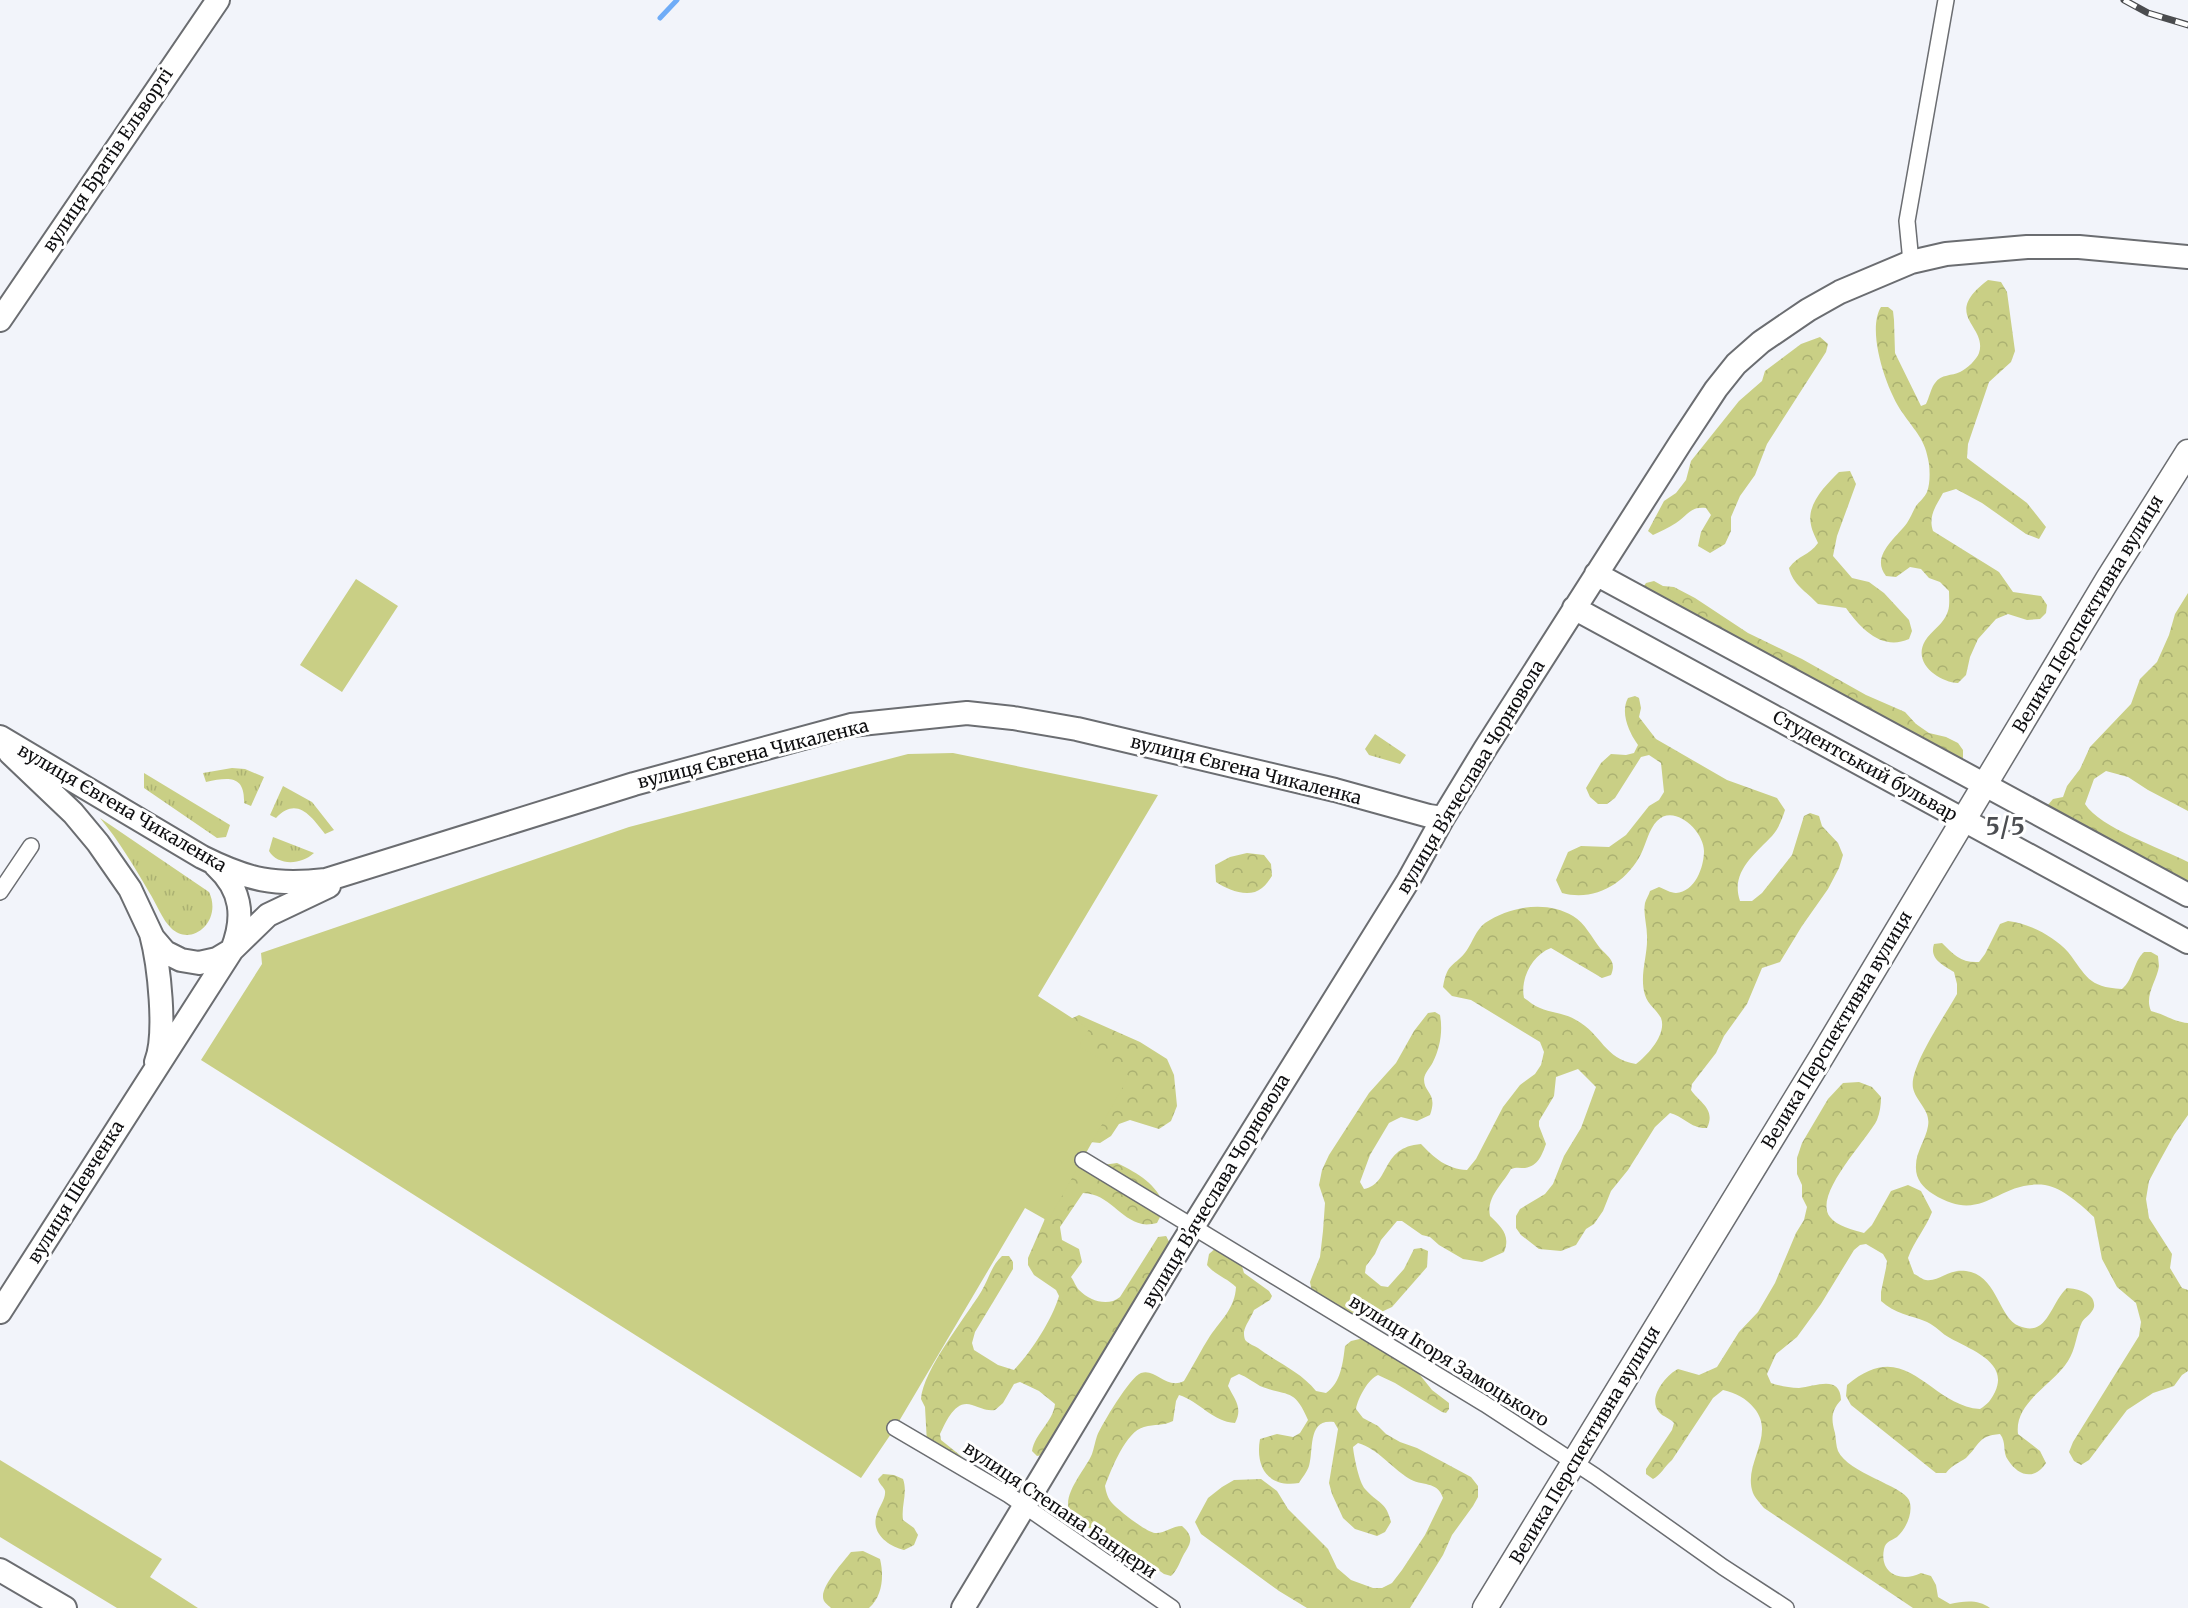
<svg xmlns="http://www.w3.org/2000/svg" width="2188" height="1608" viewBox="0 0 2188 1608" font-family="Merriweather,serif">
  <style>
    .grass { fill: url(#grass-tufts) }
    .forest { fill: url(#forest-crowns) }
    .park { fill: #c9cf85 }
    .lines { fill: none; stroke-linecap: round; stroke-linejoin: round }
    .stream { stroke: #6facf7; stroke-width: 5 }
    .street-casing { stroke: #6b6d71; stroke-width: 18 }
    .secondary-casing { stroke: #6b6d71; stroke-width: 26 }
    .primary-casing { stroke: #6b6d71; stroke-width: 27 }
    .street { stroke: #fff; stroke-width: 15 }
    .secondary { stroke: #fff; stroke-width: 22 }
    .primary { stroke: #fff; stroke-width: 24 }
    .rail-casing { stroke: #4b4c4f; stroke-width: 7 }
    .rail { stroke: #fff; stroke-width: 4.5; stroke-dasharray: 14; stroke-linecap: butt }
    .labels { text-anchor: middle; stroke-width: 6; stroke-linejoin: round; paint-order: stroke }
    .street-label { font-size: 18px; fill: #0e0e10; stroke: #fff }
    .district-label { font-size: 24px; font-weight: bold; letter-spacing: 1.5px; fill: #4b4d51; stroke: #fff }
  </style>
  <defs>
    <pattern id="grass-tufts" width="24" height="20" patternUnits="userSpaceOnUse" patternTransform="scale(1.5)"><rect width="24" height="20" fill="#c9cf85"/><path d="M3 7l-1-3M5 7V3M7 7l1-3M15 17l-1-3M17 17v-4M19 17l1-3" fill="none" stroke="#abb172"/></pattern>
    <pattern id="forest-crowns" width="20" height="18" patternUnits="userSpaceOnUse" patternTransform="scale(1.5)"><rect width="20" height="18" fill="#c9cf85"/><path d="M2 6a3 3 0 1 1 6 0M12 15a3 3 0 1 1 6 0" fill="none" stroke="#abb172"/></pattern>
  </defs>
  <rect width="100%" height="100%" fill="#f2f4fa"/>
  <path class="grass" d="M 1375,734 L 1406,755 L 1400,764 L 1369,755 L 1365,749 Z
    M 232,768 L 245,769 L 264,777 L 251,806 L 244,803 C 245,775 229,777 206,782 L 203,773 Z
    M 144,773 L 230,825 L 226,837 L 217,838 L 144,788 Z
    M 283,786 L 312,802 L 334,830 L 325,834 C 311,816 297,796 276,818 L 270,815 Z
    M 100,818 L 209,892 C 223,921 191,948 171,928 C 162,919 156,903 149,892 C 134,866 119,841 100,818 Z
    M 273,837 L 314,853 C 301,865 278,866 269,851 Z"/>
  <path class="forest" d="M 1988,280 L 2001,282 L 2007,292 L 2015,351 L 2011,362 L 1989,382 L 1968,444 L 1967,458 L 2027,503 L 2046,527 L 2039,539 L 2026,534 L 1982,503 L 1956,489 L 1943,493 C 1936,506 1928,516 1933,531 L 1999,572 L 2013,592 L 2041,596 L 2047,605 L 2046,613 L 2040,619 L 2027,620 L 2008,614 L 1996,619 L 1978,639 L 1970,657 L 1966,675 L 1958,683 C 1939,682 1912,663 1925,641 C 1931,631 1945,623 1948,611 C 1950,605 1949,597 1949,591 L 1940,582 L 1929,578 L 1921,569 L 1910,567 L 1896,577 L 1886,576 C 1870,556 1896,538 1907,523 C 1911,517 1913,511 1916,506 C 1919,502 1925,497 1927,492 C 1930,484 1930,473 1929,464 C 1925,438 1916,433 1902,412 C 1887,391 1866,331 1881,307 L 1888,307 L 1893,311 L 1894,320 L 1895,353 L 1921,406 L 1926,404 C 1929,398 1931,388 1935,383 C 1941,374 1952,376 1960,372 C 1967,369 1977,359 1979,353 C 1988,325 1940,316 1988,280 Z
    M 1820,337 L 1828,344 L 1826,352 L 1767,444 L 1755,475 L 1740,496 L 1731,517 L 1731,531 L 1725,544 L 1710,553 L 1698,546 L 1701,532 L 1711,515 L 1706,508 C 1690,506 1687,516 1676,523 C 1668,528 1661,531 1653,535 L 1648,531 L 1664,501 L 1676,493 L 1686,480 L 1691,461 L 1739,401 L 1762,381 L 1765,371 L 1801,344 Z
    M 1850,471 L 1856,484 L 1837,536 L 1833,556 L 1852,578 L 1869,582 L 1884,593 L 1909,620 L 1912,631 L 1909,639 C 1882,651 1861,629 1846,608 L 1818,604 C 1806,591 1793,585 1789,568 C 1798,555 1809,556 1818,543 C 1816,538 1812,531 1811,525 C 1806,504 1826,485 1839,472 Z
    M 1654,581 L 1663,586 L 1674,587 L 1695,598 L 1748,633 L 1802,659 L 1866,695 L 1905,712 L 1916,724 L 1929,733 L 1946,737 L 1958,743 L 1963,750 L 1963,760 L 1956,763 L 1642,589 L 1646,583 Z
    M 2188,593 L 2188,811 L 2148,790 L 2128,777 L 2106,771 L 2094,779 L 2085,804 C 2100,828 2161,848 2188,862 L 2188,887 L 2047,806 L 2053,799 L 2063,797 L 2067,786 L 2080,769 L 2090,747 L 2131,704 L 2140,679 L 2157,662 L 2169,635 L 2175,614 Z
    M 1635,696 L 1639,698 L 1641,708 L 1639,717 L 1656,739 L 1727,780 L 1777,798 L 1785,810 C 1782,819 1779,828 1772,836 C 1755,854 1730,872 1740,901 L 1752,901 L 1762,893 L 1792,855 L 1804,816 L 1810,813 L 1819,816 L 1822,826 L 1838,843 L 1843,855 L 1839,868 L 1828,889 L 1802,926 L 1780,962 L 1762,968 L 1747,1004 L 1724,1036 L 1716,1053 L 1692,1084 L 1691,1090 C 1700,1103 1716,1109 1707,1128 C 1691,1129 1683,1116 1670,1113 L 1655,1127 L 1628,1170 L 1611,1191 L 1603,1211 L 1594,1224 L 1586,1229 L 1576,1245 L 1561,1251 L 1539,1249 L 1521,1235 L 1516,1228 L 1516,1216 L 1520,1209 L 1545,1194 L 1553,1184 L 1564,1156 L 1581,1128 L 1596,1087 L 1578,1069 L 1556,1077 L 1554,1096 L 1539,1121 L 1539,1126 L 1546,1144 C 1542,1155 1538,1166 1525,1168 C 1520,1168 1516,1167 1511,1169 C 1503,1184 1486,1197 1490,1216 C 1501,1227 1511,1235 1504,1252 L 1482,1262 L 1463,1259 L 1439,1245 L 1430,1237 L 1422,1235 L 1402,1221 L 1397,1221 L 1381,1240 L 1375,1254 L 1366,1266 L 1365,1273 L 1381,1286 L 1388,1287 L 1404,1269 L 1414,1249 L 1421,1248 L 1428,1251 L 1427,1267 L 1392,1307 L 1377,1314 L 1355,1319 L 1313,1297 L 1310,1282 L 1320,1257 L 1323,1231 L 1325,1203 L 1319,1185 L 1322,1170 L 1329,1155 L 1369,1093 L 1396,1063 L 1414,1031 L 1428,1013 L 1435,1012 L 1440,1015 C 1443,1031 1440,1048 1433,1062 C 1430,1068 1425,1072 1424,1079 C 1424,1094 1438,1092 1430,1115 L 1417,1121 L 1401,1117 L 1389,1123 L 1370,1155 L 1360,1182 L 1364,1189 C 1391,1184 1380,1147 1421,1144 C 1434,1158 1447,1169 1467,1170 L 1476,1159 L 1503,1107 L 1520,1085 L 1535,1074 L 1541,1065 L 1544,1052 L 1540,1042 L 1471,1000 L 1452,996 L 1443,987 C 1447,961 1455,967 1467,950 C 1473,941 1476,930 1485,923 C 1510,906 1547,900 1573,916 C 1585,923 1592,938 1600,948 C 1608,957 1617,961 1611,975 L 1602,978 L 1551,948 C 1532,955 1520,979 1524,998 C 1529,1001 1534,1006 1540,1008 C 1551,1013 1565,1013 1576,1020 C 1602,1034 1604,1059 1636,1064 C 1648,1055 1667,1034 1661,1018 C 1657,1010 1648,1005 1645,995 C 1639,975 1648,956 1647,936 C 1647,925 1643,914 1645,903 C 1646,899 1649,895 1650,891 L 1659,887 C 1664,889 1671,893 1676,893 C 1695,892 1704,867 1704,851 C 1704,831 1674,803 1657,821 C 1649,829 1646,844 1641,854 C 1626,883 1595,902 1562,893 L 1556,880 L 1568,852 L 1581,846 L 1609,847 L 1626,835 L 1649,806 L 1659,800 L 1664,792 L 1661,763 L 1649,755 L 1641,757 L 1615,798 L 1607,804 L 1598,804 L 1590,797 L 1586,788 L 1601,763 L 1611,754 L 1626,755 L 1634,753 L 1638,745 C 1629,732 1620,713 1628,698 Z
    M 1247,853 L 1264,855 L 1271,864 L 1272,876 C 1269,880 1266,885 1262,888 C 1249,899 1228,890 1216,882 L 1215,865 L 1230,857 Z
    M 2008,921 C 2028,923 2054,936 2068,952 C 2087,976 2087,987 2122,989 C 2134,979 2133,962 2144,952 L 2151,952 L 2158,956 C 2158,957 2159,965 2159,966 C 2157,981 2144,995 2151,1011 C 2164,1014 2174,1022 2188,1023 L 2188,1115 L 2174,1135 L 2158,1164 L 2149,1181 L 2146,1199 L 2149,1218 L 2172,1254 L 2170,1268 L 2182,1288 L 2188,1290 L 2188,1371 L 2182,1375 L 2174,1386 L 2153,1393 L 2127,1410 L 2089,1460 L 2081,1465 L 2074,1461 L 2069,1452 L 2073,1442 L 2139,1336 L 2141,1322 L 2136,1303 L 2117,1287 L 2102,1259 L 2094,1217 C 2081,1205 2063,1188 2045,1185 C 1996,1180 1984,1226 1933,1194 C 1922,1187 1915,1178 1916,1165 C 1916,1152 1926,1139 1928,1126 C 1931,1110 1916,1102 1913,1088 C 1909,1067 1946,1014 1957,994 L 1957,984 L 1954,972 C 1943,965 1929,959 1934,944 L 1942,943 C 1954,955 1961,963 1979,962 L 1985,954 L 2000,924 Z
    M 1079,1015 L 1140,1042 L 1167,1059 L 1174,1075 L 1177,1106 L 1171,1121 L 1159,1129 L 1130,1120 L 1119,1124 L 1111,1136 L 1100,1143 L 1090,1142 L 1062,1023 Z
    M 1859,1082 L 1872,1087 L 1881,1097 C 1881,1105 1880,1112 1877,1120 C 1868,1139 1812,1195 1830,1217 C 1837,1226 1853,1230 1864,1233 L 1872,1225 L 1891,1191 L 1908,1185 L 1921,1191 L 1932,1212 C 1926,1228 1914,1241 1908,1258 L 1914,1274 C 1917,1275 1923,1280 1926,1280 C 1941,1282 1949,1266 1971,1272 C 1998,1280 1999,1318 2019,1326 C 2048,1338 2050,1303 2067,1288 C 2078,1289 2096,1293 2094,1307 C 2092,1314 2085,1317 2082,1322 C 2076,1334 2076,1349 2068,1361 C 2053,1385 2014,1402 2018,1434 L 2040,1451 L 2046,1463 C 2035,1480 2019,1477 2008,1460 C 2002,1452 2007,1443 2000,1434 C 1977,1436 1980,1445 1966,1458 C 1959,1463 1952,1465 1946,1473 L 1936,1473 L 1851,1405 L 1846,1396 L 1847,1385 C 1907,1334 1928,1405 1980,1409 C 1988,1404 1991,1400 1995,1392 C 2009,1362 1971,1350 1950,1338 C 1942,1334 1936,1326 1927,1322 C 1910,1315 1895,1314 1881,1301 L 1881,1292 L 1886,1268 L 1887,1261 L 1883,1254 L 1866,1244 L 1860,1245 L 1854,1250 L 1821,1304 L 1797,1337 L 1776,1354 L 1767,1374 L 1771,1383 C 1780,1386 1789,1388 1799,1388 C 1815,1387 1840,1374 1841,1400 C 1831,1411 1831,1419 1835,1433 C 1836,1439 1836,1446 1838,1451 C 1848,1473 1903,1486 1909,1500 C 1914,1512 1906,1529 1897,1537 C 1891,1541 1886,1541 1884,1549 C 1879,1574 1901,1583 1921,1573 L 1931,1576 L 1936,1585 L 1938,1597 L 1950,1604 C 1964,1601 1978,1599 1990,1608 L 1913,1608 L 1764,1508 C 1761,1504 1755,1498 1753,1493 C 1742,1464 1777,1435 1754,1408 C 1746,1398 1736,1393 1723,1390 L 1713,1398 L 1672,1460 C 1665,1466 1660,1476 1653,1479 L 1646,1474 L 1646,1469 L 1672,1430 L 1674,1423 C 1670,1418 1663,1417 1659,1412 C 1647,1398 1666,1375 1678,1369 L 1699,1375 L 1717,1367 L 1739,1332 L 1758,1312 L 1775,1283 L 1796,1233 L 1804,1220 L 1807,1207 L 1802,1197 L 1802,1185 L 1797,1174 L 1797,1158 L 1802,1143 L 1828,1099 L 1843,1083 Z
    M 1117,1163 C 1139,1174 1156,1183 1165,1207 L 1157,1223 C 1153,1224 1147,1225 1142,1224 C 1119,1219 1110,1194 1083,1193 L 1060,1227 L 1062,1240 L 1079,1249 L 1082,1262 L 1071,1277 C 1074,1281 1076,1287 1079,1290 C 1090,1301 1108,1307 1120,1297 L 1158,1237 L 1166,1236 L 1172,1247 L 1046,1454 L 1037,1456 L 1032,1451 C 1035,1433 1053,1422 1055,1404 L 1039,1391 L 1020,1382 L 1014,1384 L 1003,1403 L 995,1410 C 985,1411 982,1408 972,1405 C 955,1399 946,1422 940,1434 L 941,1440 L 966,1460 L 965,1466 L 927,1443 L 925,1407 L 921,1399 C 923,1370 965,1318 981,1292 C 989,1279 991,1266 1002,1256 L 1009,1256 L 1013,1262 L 1013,1269 L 975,1332 L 972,1343 L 974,1350 L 998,1365 L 1014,1370 C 1031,1352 1052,1320 1059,1296 L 1056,1290 L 1034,1275 L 1028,1265 L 1028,1258 L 1044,1221 L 1058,1172 C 1074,1164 1099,1166 1117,1163 Z
    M 1217,1247 L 1241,1263 L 1244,1273 L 1269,1291 L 1272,1296 L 1270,1300 L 1254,1310 C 1251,1318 1245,1325 1244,1332 C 1244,1334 1244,1339 1246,1341 C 1249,1344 1255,1346 1258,1348 C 1278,1363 1301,1372 1316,1391 L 1326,1393 C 1341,1383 1343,1362 1345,1346 L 1351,1341 L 1364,1338 L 1416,1370 L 1432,1390 L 1449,1403 L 1449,1409 L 1446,1413 L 1442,1412 L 1395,1383 L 1378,1375 C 1368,1379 1358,1398 1356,1409 L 1363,1418 L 1378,1426 L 1386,1434 L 1400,1442 L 1417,1448 L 1471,1477 L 1478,1486 L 1478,1497 L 1473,1506 L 1452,1535 L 1443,1555 L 1410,1608 L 1307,1608 L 1279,1591 L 1201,1534 L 1195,1522 L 1208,1498 L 1222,1487 L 1234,1480 L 1261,1479 L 1277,1491 L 1288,1509 L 1328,1549 L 1337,1568 L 1351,1580 L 1373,1588 L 1382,1588 L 1392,1583 L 1402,1570 L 1425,1535 L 1443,1498 C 1437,1480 1422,1487 1408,1478 C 1391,1467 1378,1449 1358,1443 L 1353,1447 C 1354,1457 1359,1482 1365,1489 C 1378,1504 1386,1501 1391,1522 L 1385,1532 L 1377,1536 L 1355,1529 L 1343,1518 L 1332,1494 L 1329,1483 L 1338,1429 L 1334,1422 C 1307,1418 1314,1450 1309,1466 C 1307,1472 1302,1478 1299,1483 C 1268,1488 1255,1467 1260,1439 L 1277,1434 L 1293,1437 L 1300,1433 L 1308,1420 C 1294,1387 1288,1397 1260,1386 C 1253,1382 1247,1377 1239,1374 L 1231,1378 L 1228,1386 C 1235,1400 1243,1408 1235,1423 C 1213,1422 1199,1401 1179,1395 L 1176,1401 L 1173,1421 C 1163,1426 1155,1424 1144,1427 C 1126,1431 1111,1470 1105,1486 C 1106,1492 1108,1499 1112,1503 C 1118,1510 1146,1532 1155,1533 C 1164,1534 1172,1526 1182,1526 C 1198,1540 1187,1546 1181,1560 C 1178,1567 1176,1571 1171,1576 L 1164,1574 C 1154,1566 1143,1561 1133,1554 C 1124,1548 1117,1541 1107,1536 C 1094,1528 1078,1528 1070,1512 C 1061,1495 1086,1469 1092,1454 C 1094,1448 1095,1442 1097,1436 C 1102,1424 1130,1377 1141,1373 C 1156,1368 1166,1390 1184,1381 C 1193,1366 1201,1350 1210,1336 C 1221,1320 1235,1308 1236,1287 C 1227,1278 1215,1275 1207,1265 L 1209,1254 Z
    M 883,1474 L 894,1475 L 903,1479 C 908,1493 901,1505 903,1520 L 914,1528 L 918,1535 L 914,1545 L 904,1550 C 888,1546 870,1533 877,1514 C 879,1507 886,1499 885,1491 C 884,1487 879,1484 878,1479 Z
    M 863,1551 L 880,1559 C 884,1575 883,1596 869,1608 L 831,1608 C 828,1605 823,1602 823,1597 C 822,1585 844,1561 851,1552 Z"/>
  <path class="park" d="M 356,579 L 398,606 L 342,692 L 300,665 Z
    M 953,753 L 1158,795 L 1038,996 L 1089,1029 L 1079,1046 L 1129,1076 L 1048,1221 L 1025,1208 L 895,1428 L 861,1478 L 201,1060 L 262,964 L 261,953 L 629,827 L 908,754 Z
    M 0,1460 L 162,1559 L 150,1577 L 198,1608 L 117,1608 L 0,1537 Z"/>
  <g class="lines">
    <path class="stream" d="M 660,18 L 677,0"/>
    <defs>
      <path id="street" d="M 1911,262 L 1907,221 L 1946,0
        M 0,892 L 31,846
        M 1083,1160 L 1485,1404 L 1595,1476 L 1723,1567 L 1786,1608
        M 895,1428 L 1009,1495 L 1172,1608"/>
      <path id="secondary" d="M 0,320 L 218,0
        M 1596,574 L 2188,895
        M 1574,608 L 2188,942
        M 0,737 L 202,857 C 248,880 275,886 326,880 L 634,784 L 851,725 L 967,713 L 1013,718 L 1077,729 L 1335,790 L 1429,816 L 1443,818
        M 10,753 L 73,813 L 98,843 L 130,889 L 153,938 L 165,952 L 181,960 L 199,963 L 217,959 L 232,950 L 268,915 L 329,886
        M 151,934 C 159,964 167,1034 156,1062
        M 0,1312 L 232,950 C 245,917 242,890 216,866
        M 0,1570 L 65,1608
        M 963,1608 L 1181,1246 L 1408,881 L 1443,818 L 1485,749 L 1681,442 L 1716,389 L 1736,364 L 1761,342 L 1808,310 L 1840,292 L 1911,262 L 1946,254 L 2027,247 L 2079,247 L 2188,257"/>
      <path id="primary" d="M 1485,1608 L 1822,1056 L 2108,579 L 2188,452"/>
    </defs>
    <use href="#street" class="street-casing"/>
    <use href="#secondary" class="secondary-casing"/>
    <use href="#primary" class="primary-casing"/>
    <use href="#street" class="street"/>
    <use href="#secondary" class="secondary"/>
    <use href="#primary" class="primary"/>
    <defs>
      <path id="rail" d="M 2124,0 L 2148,13 L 2188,25"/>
    </defs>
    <use href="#rail" class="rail-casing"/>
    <use href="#rail" class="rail"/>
  </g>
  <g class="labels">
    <g class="street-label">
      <text transform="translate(108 160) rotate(-56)" y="6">вулиця Братів Ельворті</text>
      <text transform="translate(2088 614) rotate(-59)" y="6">Велика Перспективна вулиця</text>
      <text transform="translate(753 754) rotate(-14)" y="6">вулиця Євгена Чикаленка</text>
      <text transform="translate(1865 766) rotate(29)" y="6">Студентський бульвар</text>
      <text transform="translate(1246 770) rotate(14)" y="6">вулиця Євгена Чикаленка</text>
      <text transform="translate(1471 777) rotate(-59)" y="6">вулиця Вʼячеслава Чорновола</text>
      <text transform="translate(122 808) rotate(30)" y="6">вулиця Євгена Чикаленка</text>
      <text transform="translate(1837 1030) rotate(-59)" y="6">Велика Перспективна вулиця</text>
      <text transform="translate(1216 1191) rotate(-59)" y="6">вулиця Вʼячеслава Чорновола</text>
      <text transform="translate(76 1192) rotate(-58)" y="6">вулиця Шевченка</text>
      <text transform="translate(1449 1361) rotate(32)" y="6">вулиця Ігоря Замоцького</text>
      <text transform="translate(1585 1445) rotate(-59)" y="6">Велика Перспективна вулиця</text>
      <text transform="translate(1060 1510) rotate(34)" y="6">вулиця Степана Бандери</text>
    </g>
    <g class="district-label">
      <text x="2006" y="835">5/5</text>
    </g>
  </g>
</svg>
